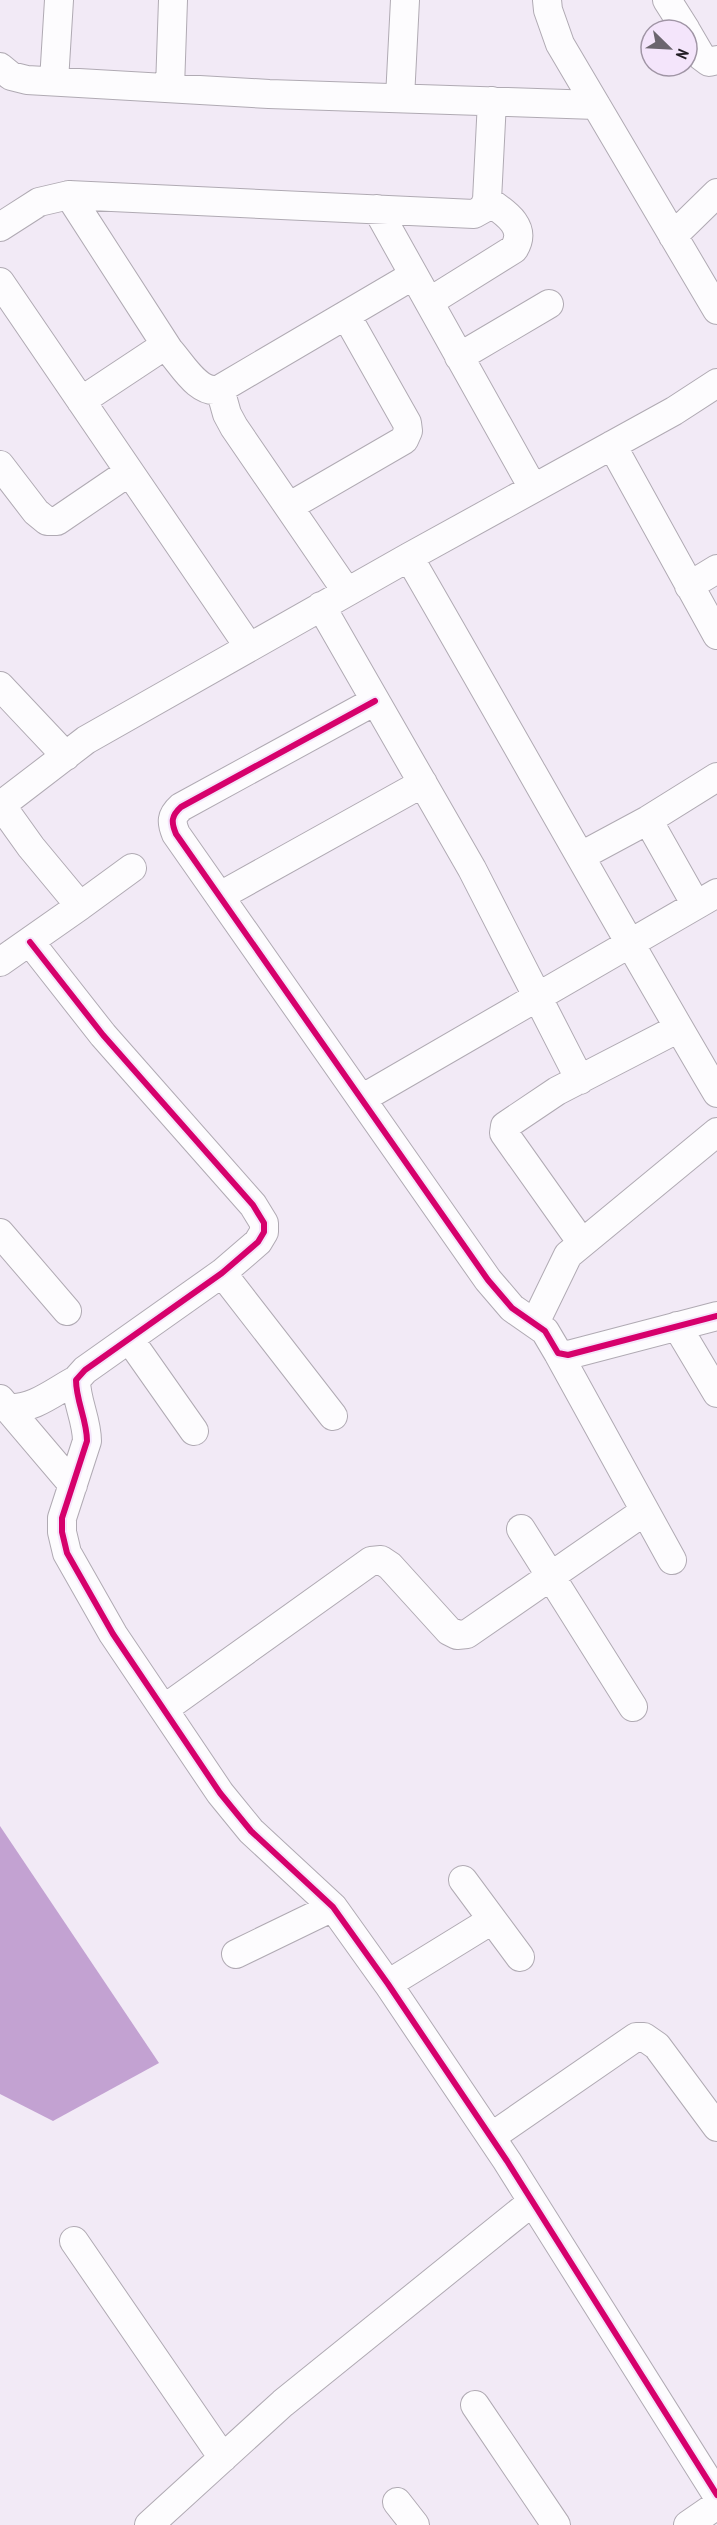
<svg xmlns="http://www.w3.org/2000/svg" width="717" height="2525" viewBox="0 0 717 2525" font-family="'PT Sans Narrow',sans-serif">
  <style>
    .water { fill: #c3a2d2 }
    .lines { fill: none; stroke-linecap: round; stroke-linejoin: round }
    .minor-casing { stroke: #b0aab3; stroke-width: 30 }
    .minor { stroke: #fdfcfe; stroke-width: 28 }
    .cycleway-casing { stroke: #f4e5fb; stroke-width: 10 }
    .cycleway { stroke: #d6006c; stroke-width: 6 }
  </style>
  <rect width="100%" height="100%" fill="#f2eaf6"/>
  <path class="water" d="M 0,1826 L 159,2063 L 53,2121 L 0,2094 Z"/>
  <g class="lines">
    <defs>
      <path id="minor" d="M 547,0 L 548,10 L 560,44 L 717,310
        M 667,0 L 686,30
        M 687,32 L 701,56 L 709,62 L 717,60
        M 0,67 L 11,76 L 27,80 L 269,94 L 596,105
        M 54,81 L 59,0
        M 170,88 L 173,0
        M 400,98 L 405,0
        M 69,195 L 169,350
        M 377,209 L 533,488
        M 0,227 L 39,202 L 69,195 L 474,214 L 483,209 L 487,200 L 492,101
        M 673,236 L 717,193
        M 0,282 L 249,647
        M 429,302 L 514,249 C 528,226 504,212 487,200
        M 459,357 L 549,304
        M 220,389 L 227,414 L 234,427 L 347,592
        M 81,401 L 161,348 L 169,350 C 182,364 199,396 220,389 L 414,275
        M 612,445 L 717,635
        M 0,465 L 36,512 L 47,521 L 57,521 L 129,472
        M 290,506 L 404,440 L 408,431 L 407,423 L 346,315
        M 409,557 C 512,735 612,915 717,1093
        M 689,586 L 717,569
        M 321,606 L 472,869 L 580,1080
        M 0,686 L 66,756
        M 375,701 L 181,807 C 171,816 171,822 176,834 L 488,1280 L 512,1308 L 545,1331 L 558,1353 L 568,1355 L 717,1316
        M 0,806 L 86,740 L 409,557 L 674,411 L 717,383
        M 648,820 L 696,905
        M 581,856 L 648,820 L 717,777
        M 220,896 L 423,783
        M 80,906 L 132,868
        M 30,942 L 103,1035 L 253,1205 L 264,1223 L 264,1232 L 258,1242 L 222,1273 L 85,1370 L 76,1380 C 76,1401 87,1420 87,1441 L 62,1518 L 62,1532 L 67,1553 L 113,1634 L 220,1793 L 251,1831 L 333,1907 L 388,1984 L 507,2161 L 717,2495
        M 0,962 L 80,906 L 31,847 L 1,805
        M 363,1098 L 717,893
        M 0,1233 L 67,1311
        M 582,1243 L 504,1133 L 505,1126 L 557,1091 L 679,1028
        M 222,1273 L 333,1416
        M 535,1323 L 568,1255 L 717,1132
        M 677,1326 L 717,1393
        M 130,1340 L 194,1431
        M 558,1353 L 672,1560
        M 0,1399 L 73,1485
        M 9,1408 C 33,1410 55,1391 76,1380
        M 521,1529 L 633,1707
        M 164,1709 L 371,1561 L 381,1560 L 390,1566 L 449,1631 L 457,1635 L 467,1634 L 645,1511
        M 463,1880 L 520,1957
        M 236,1954 L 333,1907
        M 388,1984 L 492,1920
        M 491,2137 L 636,2037 L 644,2037 L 657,2046 L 717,2127
        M 74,2241 L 223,2458
        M 475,2405 L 556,2525
        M 397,2502 L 415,2525
        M 149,2525 L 283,2403 L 532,2202
        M 688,2525 L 717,2505"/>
    </defs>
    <use href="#minor" class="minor-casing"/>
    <use href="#minor" class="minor"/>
    <defs>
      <path id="cycleway" d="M 375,701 L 181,807 C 171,816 171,822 176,834 L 488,1280 L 512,1308 L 545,1331 L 558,1353 L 568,1355 L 717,1316
        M 30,942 L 103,1035 L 253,1205 L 264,1223 L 264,1232 L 258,1242 L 222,1273 L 85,1370 L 76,1380 C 76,1401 87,1420 87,1441 L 62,1518 L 62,1532 L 67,1553 L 113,1634 L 220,1793 L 251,1831 L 333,1907 L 388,1984 L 507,2161 L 717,2495"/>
    </defs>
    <use href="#cycleway" class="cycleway-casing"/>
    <use href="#cycleway" class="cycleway"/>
  </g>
  <g transform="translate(669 48) rotate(114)"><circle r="28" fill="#f4e5fb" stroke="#a095a5" stroke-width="1.5"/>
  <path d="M0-4.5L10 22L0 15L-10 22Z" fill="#6b656e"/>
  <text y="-9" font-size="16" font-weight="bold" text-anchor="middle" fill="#221d24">N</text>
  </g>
</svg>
